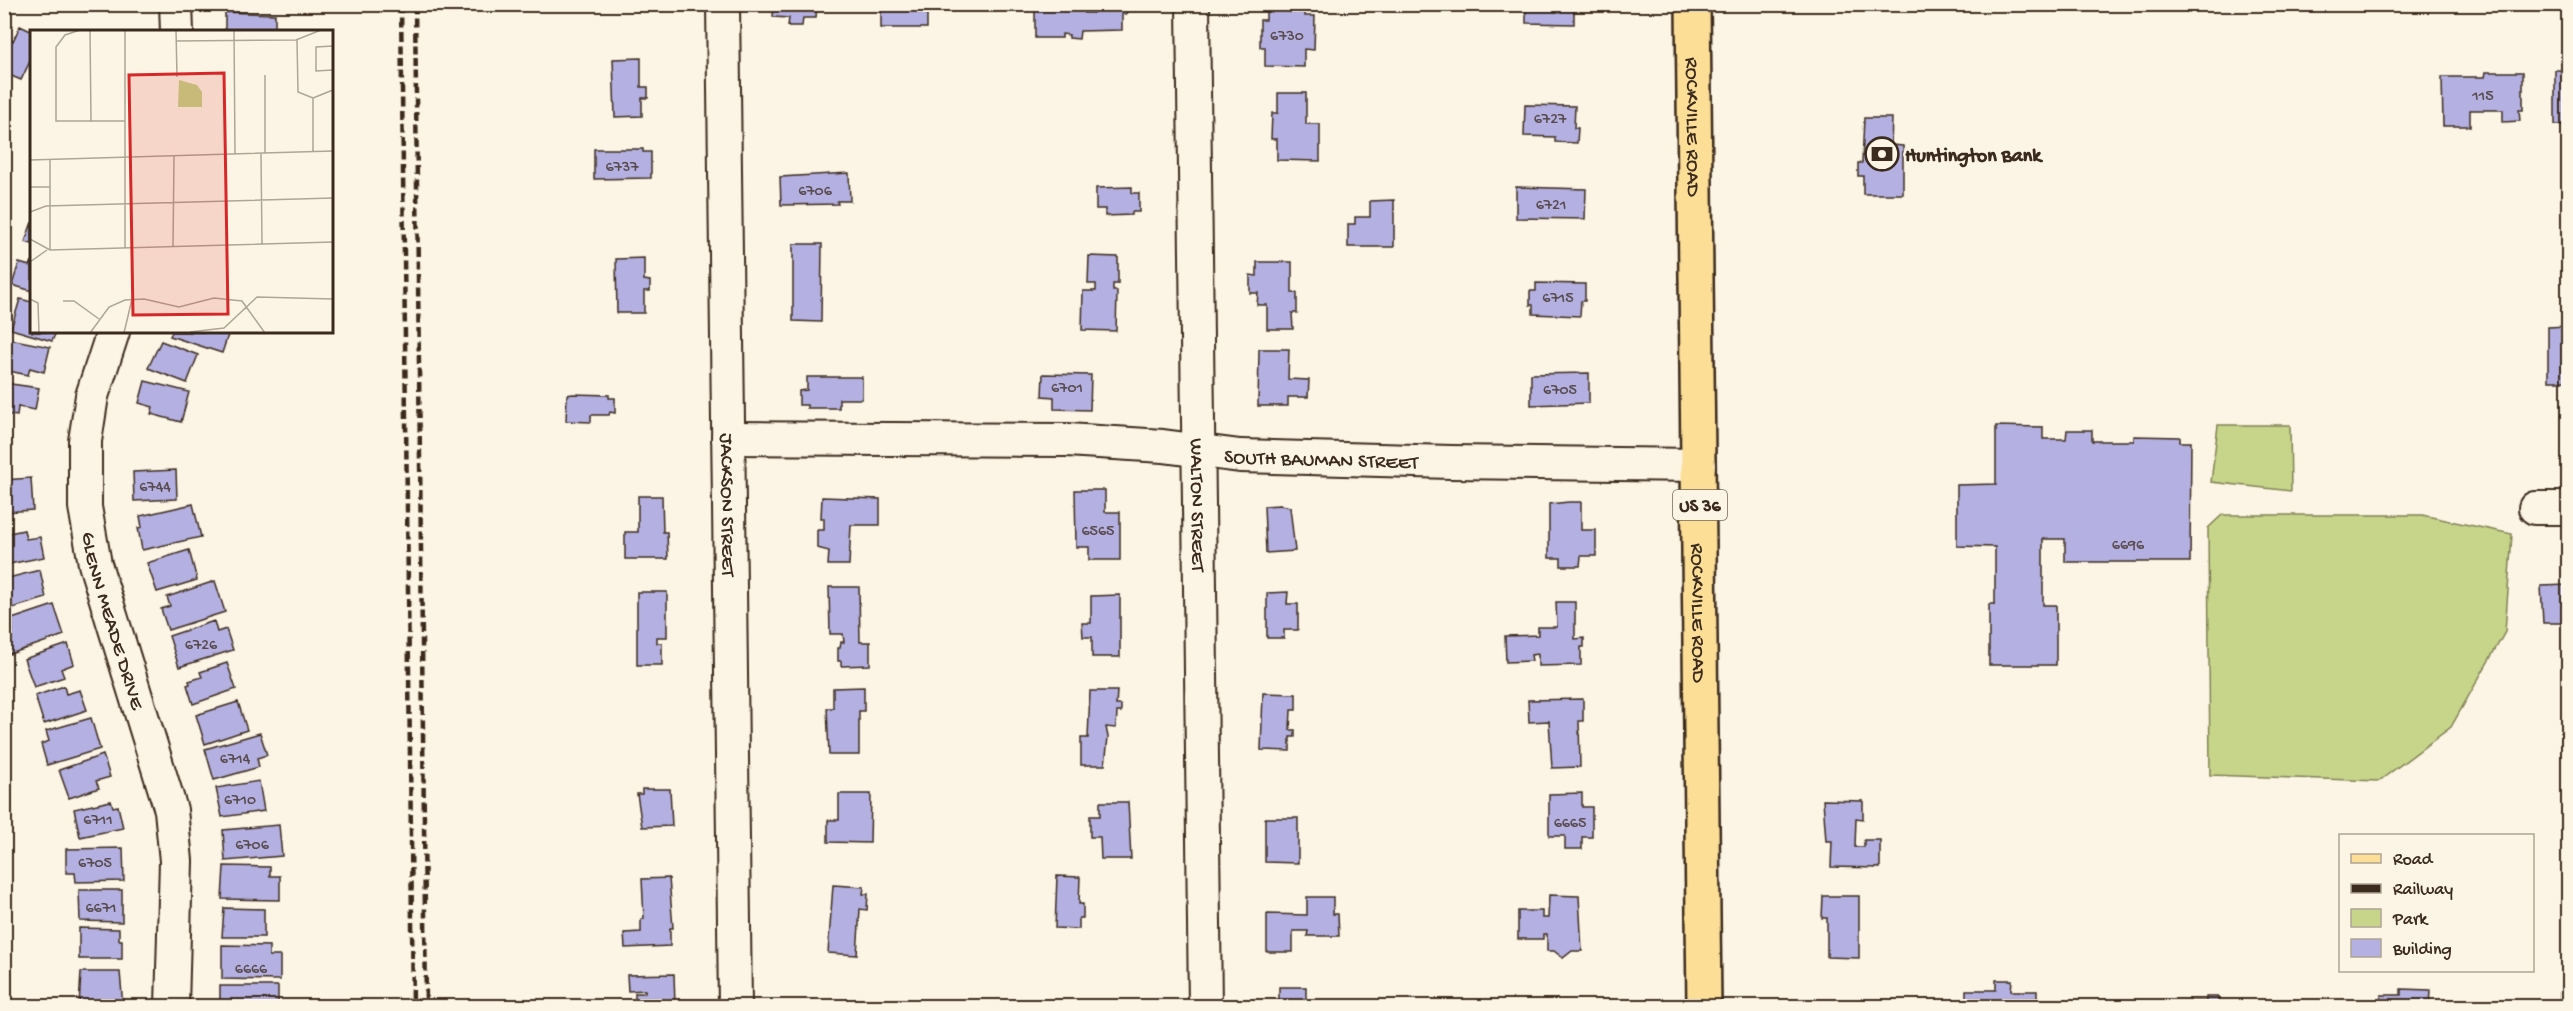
<svg xmlns="http://www.w3.org/2000/svg" width="2573" height="1011" viewBox="0 0 2573 1011" font-family="'Gochi Hand',sans-serif">
  <style>
    .green { fill: #c6d589; stroke: #808054; stroke-width: 1.5 }
    .building { fill: #b4b1e2; stroke: #3b2a1e; stroke-width: 1.5 }
    .lines { fill: none; stroke-linecap: round; stroke-linejoin: round }
    .minor-casing { stroke: #3b2a1e; stroke-width: 36 }
    .major-casing { stroke: #3b2a1e; stroke-width: 38 }
    .minor { stroke: #fcf5e5; stroke-width: 32 }
    .major { stroke: #fcde96; stroke-width: 33 }
    .rail { stroke: #3b2a1e; stroke-width: 4.5; stroke-dasharray: 9 4.5; stroke-linecap: butt }
    .labels { text-anchor: middle; stroke-width: 4.5; stroke-linejoin: round; paint-order: stroke }
    .number-label { font-size: 16px; fill: #594c4f }
    .shield { fill: #fcf5e5; stroke: #75675a; stroke-width: 1.5 }
    .shield-label { font-size: 18px; font-weight: bold; fill: #3b2a1e }
    .street-label { font-size: 20px; fill: #3b2a1e; stroke: #fcf5e5 }
    .poi-label { font-size: 20px; font-weight: bold; fill: #3b2a1e; stroke: #fcf5e5; text-anchor: start }
    .inset-road { fill: none; stroke: #afa495; stroke-width: 1.5 }
    .view { fill: #d62828; fill-opacity: 0.15; stroke: #d62828; stroke-width: 3 }
    .inset-edge { fill: none; stroke: #3b2a1e; stroke-width: 3 }
  </style>
  <rect width="100%" height="100%" fill="#fcf5e5"/>
  <filter id="ink" filterUnits="userSpaceOnUse"><feTurbulence type="fractalNoise" baseFrequency=".0167" numOctaves="2"/><feDisplacementMap in="SourceGraphic" scale="12" xChannelSelector="R" yChannelSelector="G"/><feConvolveMatrix kernelMatrix="1 2 1 2 8 2 1 2 1" color-interpolation-filters="sRGB"/></filter>
  <g filter="url(#ink)">
    <path class="green" d="M 2218,425 L 2290,425 L 2291,491 L 2211,482 Z
      M 2222,515 L 2422,515 L 2512,534 L 2505,632 L 2451,727 L 2379,781 L 2210,775 L 2208,528 Z"/>
    <path class="building" d="M 774,4 L 817,4 L 816,18 L 803,18 L 802,26 L 788,26 L 789,18 L 773,17 Z
      M 881,4 L 927,4 L 927,28 L 881,28 Z
      M 1035,4 L 1061,4 L 1061,10 L 1084,10 L 1084,13 L 1093,13 L 1093,4 L 1126,4 L 1127,14 L 1122,14 L 1122,30 L 1080,31 L 1079,39 L 1069,38 L 1069,35 L 1062,34 L 1062,38 L 1035,38 Z
      M 1266,4 L 1305,4 L 1305,16 L 1315,16 L 1314,50 L 1304,49 L 1304,67 L 1265,66 L 1265,47 L 1260,47 L 1260,20 L 1266,20 Z
      M 1526,4 L 1574,4 L 1574,24 L 1526,23 Z
      M 225,12 L 275,14 L 275,32 L 225,32 Z
      M 20,26 L 33,32 L 32,57 L 21,80 L 4,73 L 4,37 L 13,41 Z
      M 641,58 L 641,87 L 648,87 L 648,98 L 642,98 L 642,116 L 615,117 L 613,59 Z
      M 2555,70 L 2568,70 L 2568,125 L 2555,125 Z
      M 2486,72 L 2523,72 L 2523,110 L 2519,110 L 2520,121 L 2503,122 L 2503,110 L 2470,110 L 2470,126 L 2443,126 L 2442,77 L 2485,77 Z
      M 1278,93 L 1306,93 L 1306,124 L 1320,124 L 1320,161 L 1277,160 L 1277,139 L 1271,139 L 1272,113 L 1278,113 Z
      M 1525,105 L 1575,106 L 1574,128 L 1578,128 L 1577,143 L 1555,142 L 1555,137 L 1524,136 Z
      M 1864,118 L 1892,118 L 1891,145 L 1903,146 L 1903,194 L 1863,194 L 1863,176 L 1858,176 L 1858,163 L 1862,163 Z
      M 594,149 L 643,149 L 643,152 L 651,152 L 651,178 L 594,179 Z
      M 849,173 L 850,201 L 837,201 L 838,204 L 781,205 L 780,177 Z
      M 1132,187 L 1132,193 L 1139,193 L 1139,212 L 1132,212 L 1132,215 L 1105,216 L 1105,209 L 1096,209 L 1096,188 Z
      M 1516,187 L 1586,189 L 1585,219 L 1516,218 Z
      M 1394,200 L 1394,247 L 1348,247 L 1348,224 L 1355,224 L 1355,217 L 1370,217 L 1370,201 Z
      M 32,222 L 32,244 L 25,242 Z
      M 793,244 L 822,244 L 821,322 L 793,321 Z
      M 1089,256 L 1118,257 L 1118,284 L 1113,284 L 1113,291 L 1117,291 L 1116,331 L 1082,330 L 1083,291 L 1096,291 L 1096,284 L 1088,284 Z
      M 644,258 L 644,280 L 650,281 L 650,291 L 644,291 L 644,313 L 617,313 L 616,259 Z
      M 32,261 L 32,291 L 12,285 L 19,263 L 30,266 Z
      M 1257,262 L 1292,262 L 1292,293 L 1297,293 L 1297,313 L 1292,313 L 1293,329 L 1267,329 L 1267,305 L 1257,305 L 1258,293 L 1250,293 L 1250,275 L 1257,276 Z
      M 1536,283 L 1585,284 L 1585,301 L 1581,301 L 1580,316 L 1533,314 L 1533,305 L 1530,305 L 1530,291 L 1536,291 Z
      M 20,299 L 32,302 L 32,332 L 56,332 L 52,341 L 11,329 Z
      M 2568,326 L 2568,381 L 2548,381 L 2548,327 Z
      M 172,332 L 229,332 L 222,353 L 170,336 Z
      M 5,338 L 50,347 L 44,372 L 30,368 L 28,375 L 4,370 Z
      M 161,341 L 198,355 L 187,383 L 148,368 Z
      M 1259,349 L 1289,349 L 1288,379 L 1309,380 L 1308,397 L 1288,397 L 1288,406 L 1258,406 Z
      M 1589,373 L 1589,403 L 1531,405 L 1531,374 Z
      M 1043,374 L 1091,375 L 1090,410 L 1054,409 L 1054,397 L 1042,396 Z
      M 807,377 L 862,377 L 862,399 L 839,399 L 839,408 L 807,408 L 807,405 L 799,405 L 799,391 L 807,390 Z
      M 145,381 L 189,392 L 181,422 L 151,414 L 153,407 L 139,403 Z
      M 4,383 L 39,388 L 35,410 L 18,407 L 17,416 L 4,414 Z
      M 573,394 L 609,395 L 609,398 L 615,398 L 615,413 L 610,412 L 609,415 L 591,415 L 591,422 L 566,421 L 567,395 Z
      M 1996,426 L 2043,427 L 2043,439 L 2066,439 L 2067,430 L 2092,430 L 2092,441 L 2134,441 L 2134,436 L 2180,437 L 2180,442 L 2191,442 L 2190,562 L 2065,562 L 2065,539 L 2043,539 L 2043,605 L 2056,605 L 2056,665 L 1989,665 L 1989,604 L 1995,604 L 1995,547 L 1957,546 L 1957,485 L 1996,484 Z
      M 176,470 L 177,499 L 134,501 L 133,472 Z
      M 31,478 L 33,510 L 4,512 L 4,480 Z
      M 1075,490 L 1105,490 L 1105,512 L 1120,512 L 1120,560 L 1089,560 L 1089,547 L 1076,547 Z
      M 638,496 L 662,496 L 663,532 L 667,532 L 668,559 L 625,559 L 625,532 L 638,532 Z
      M 822,497 L 880,499 L 880,525 L 851,525 L 849,565 L 828,565 L 829,551 L 817,548 L 817,530 L 824,530 L 824,518 L 821,518 Z
      M 1569,502 L 1581,502 L 1581,530 L 1596,530 L 1596,556 L 1581,556 L 1580,566 L 1561,566 L 1561,558 L 1549,558 L 1549,504 Z
      M 193,504 L 201,537 L 142,550 L 138,528 L 142,527 L 140,516 Z
      M 1280,505 L 1290,507 L 1295,551 L 1266,553 L 1264,506 Z
      M 24,530 L 26,539 L 40,537 L 44,557 L 4,565 L 4,534 Z
      M 189,550 L 197,580 L 157,592 L 147,563 Z
      M 40,570 L 46,598 L 6,610 L 4,579 Z
      M 215,581 L 225,612 L 168,630 L 161,609 L 170,606 L 167,597 Z
      M 2568,585 L 2568,623 L 2543,623 L 2541,586 Z
      M 829,587 L 859,587 L 860,642 L 870,642 L 870,665 L 841,666 L 841,661 L 838,661 L 838,648 L 840,648 L 841,642 L 844,642 L 843,634 L 830,634 Z
      M 637,592 L 667,592 L 667,637 L 657,637 L 657,643 L 662,643 L 662,665 L 637,665 Z
      M 1288,592 L 1287,604 L 1298,604 L 1298,630 L 1284,630 L 1284,638 L 1267,638 L 1267,593 Z
      M 1120,595 L 1120,657 L 1092,657 L 1092,637 L 1083,637 L 1082,623 L 1091,623 L 1091,596 Z
      M 1556,602 L 1575,602 L 1575,639 L 1584,638 L 1584,647 L 1581,647 L 1581,665 L 1538,666 L 1538,654 L 1531,655 L 1532,661 L 1506,662 L 1505,636 L 1538,635 L 1538,627 L 1557,627 Z
      M 54,605 L 64,635 L 10,654 L 4,637 L 4,633 L 13,630 L 9,620 Z
      M 214,621 L 217,632 L 226,629 L 233,650 L 179,667 L 169,636 Z
      M 68,644 L 74,664 L 61,669 L 64,677 L 34,687 L 24,659 Z
      M 227,663 L 236,689 L 193,704 L 187,685 L 190,684 L 189,681 L 202,677 L 200,672 Z
      M 64,686 L 66,694 L 80,690 L 87,710 L 44,724 L 35,696 Z
      M 864,687 L 864,711 L 859,711 L 859,755 L 829,755 L 827,708 L 833,708 L 833,688 Z
      M 1090,691 L 1117,691 L 1116,705 L 1121,705 L 1121,712 L 1117,712 L 1116,728 L 1106,727 L 1108,737 L 1105,765 L 1081,765 L 1081,738 L 1088,738 Z
      M 1263,693 L 1296,694 L 1296,710 L 1291,710 L 1290,730 L 1295,730 L 1295,737 L 1290,737 L 1290,751 L 1261,750 Z
      M 1583,699 L 1583,721 L 1579,721 L 1580,767 L 1552,768 L 1549,721 L 1529,722 L 1528,700 Z
      M 238,702 L 247,730 L 205,744 L 196,715 Z
      M 91,718 L 100,749 L 47,765 L 41,744 L 49,741 L 46,731 Z
      M 260,733 L 267,755 L 257,758 L 259,767 L 214,780 L 205,749 Z
      M 103,755 L 110,777 L 96,781 L 99,788 L 69,798 L 59,770 Z
      M 259,781 L 264,811 L 222,817 L 216,788 Z
      M 642,789 L 670,789 L 672,826 L 642,827 L 637,794 L 642,794 Z
      M 1582,793 L 1582,807 L 1592,807 L 1592,837 L 1582,837 L 1582,849 L 1565,849 L 1565,836 L 1549,836 L 1549,794 Z
      M 839,794 L 871,794 L 870,843 L 828,842 L 828,820 L 839,820 Z
      M 1823,800 L 1863,801 L 1863,819 L 1856,818 L 1855,847 L 1864,847 L 1864,840 L 1880,840 L 1880,868 L 1831,867 L 1832,841 L 1826,841 Z
      M 111,801 L 113,807 L 118,806 L 123,828 L 80,837 L 74,809 Z
      M 1100,802 L 1128,802 L 1131,859 L 1101,859 L 1100,837 L 1090,837 L 1090,816 L 1100,816 Z
      M 1265,818 L 1298,818 L 1298,863 L 1265,862 Z
      M 279,825 L 282,856 L 225,861 L 223,830 Z
      M 123,848 L 124,881 L 76,882 L 75,873 L 66,873 L 66,849 Z
      M 224,866 L 270,867 L 270,876 L 280,876 L 280,900 L 222,899 Z
      M 1057,876 L 1080,877 L 1079,904 L 1083,904 L 1083,918 L 1079,918 L 1079,929 L 1055,928 Z
      M 669,878 L 673,928 L 670,928 L 670,946 L 625,948 L 624,933 L 641,932 L 641,919 L 644,919 L 642,879 Z
      M 833,885 L 864,887 L 863,894 L 868,894 L 867,910 L 860,909 L 857,955 L 828,953 Z
      M 79,890 L 122,890 L 122,922 L 80,921 Z
      M 1549,895 L 1579,896 L 1582,951 L 1572,951 L 1563,958 L 1554,951 L 1547,951 L 1547,934 L 1543,934 L 1543,939 L 1518,939 L 1518,911 L 1542,911 L 1542,918 L 1548,918 Z
      M 1823,896 L 1859,896 L 1859,958 L 1827,957 L 1827,918 L 1822,918 Z
      M 1307,897 L 1333,897 L 1333,914 L 1338,914 L 1339,936 L 1307,936 L 1308,931 L 1293,931 L 1293,952 L 1267,952 L 1267,914 L 1307,915 Z
      M 224,908 L 264,909 L 264,937 L 222,937 Z
      M 79,928 L 119,929 L 119,940 L 122,940 L 122,959 L 79,959 Z
      M 222,945 L 269,946 L 269,956 L 280,956 L 280,980 L 222,979 Z
      M 81,972 L 120,972 L 123,1006 L 79,1006 Z
      M 674,974 L 675,1006 L 635,1006 L 635,993 L 645,993 L 645,990 L 628,991 L 627,975 Z
      M 1996,980 L 2012,980 L 2011,991 L 2037,991 L 2037,1006 L 1966,1006 L 1966,990 L 1996,990 Z
      M 220,986 L 278,986 L 278,1006 L 220,1006 Z
      M 1279,987 L 1306,987 L 1306,1006 L 1279,1006 Z
      M 2401,989 L 2430,990 L 2429,1006 L 2380,1006 L 2381,995 L 2401,995 Z
      M 2560,989 L 2568,990 L 2568,1006 L 2560,1006 Z
      M 2206,997 L 2218,997 L 2218,1006 L 2235,1006 L 2166,1006 L 2166,1002 L 2206,1001 Z
      M 1119,1002 L 1151,1003 L 1151,1006 L 1119,1006 Z
      M 2062,1004 L 2135,1005 L 2135,1006 L 2062,1006 Z
      M 2261,1004 L 2333,1005 L 2333,1006 L 2261,1006 Z"/>
    <g class="lines">
      <defs>
        <g id="minor">
          <path d="M 176,4 L 177,32"/>
          <path id="s1" d="M 723,4 L 735,1006"/>
          <path id="s2" d="M 1193,4 L 1205,1006"/>
          <path id="s3" d="M 113,332 L 92,396 L 85,441 L 85,507 L 95,564 L 171,810 L 176,861 L 172,1006"/>
          <path id="s4" d="M 728,438 L 1067,440 L 1163,446 L 1240,456 L 1451,462 L 1699,465"/>
          <path d="M 2535,508 L 2568,508"/>
        </g>
        <g id="major">
          <path id="s5" d="M 1693,4 L 1704,1006"/>
        </g>
      </defs>
      <use href="#minor" class="minor-casing"/>
      <use href="#major" class="major-casing"/>
      <use href="#minor" class="minor"/>
      <use href="#major" class="major"/>
      <path class="rail" d="M 401,4 L 413,1006
        M 415,4 L 426,1006"/>
    </g>
  </g>
  <defs>
    <symbol id="bank-ring" viewBox="-11 -11 22 22"><circle r="9.5" fill="#fcf5e5" stroke="#3b2a1e" stroke-width="1.5"/><path d="M-6-4H6V4H-6ZM0-2.3a2.3 2.3 0 1 0 0 4.6a2.3 2.3 0 1 0 0-4.6Z" fill="#3b2a1e"/></symbol>
  </defs>
  <g fill-rule="evenodd">
    <use href="#bank-ring" x="1863" y="135" width="38" height="38"/>
  </g>
  <g class="labels">
    <g class="number-label">
      <text x="1287" y="40">6730</text>
      <text x="2483" y="100">115</text>
      <text x="1550" y="123">6727</text>
      <text x="622" y="171">6737</text>
      <text x="815" y="195">6706</text>
      <text x="1551" y="209">6721</text>
      <text x="1558" y="302">6715</text>
      <text x="1067" y="392">6701</text>
      <text x="1560" y="394">6705</text>
      <text x="155" y="491">6744</text>
      <text x="1098" y="535">6565</text>
      <text x="2128" y="549">6696</text>
      <text x="201" y="649">6726</text>
      <text x="235" y="763">6714</text>
      <text x="240" y="804">6710</text>
      <text x="98" y="824">6711</text>
      <text x="1570" y="827">6665</text>
      <text x="252" y="849">6706</text>
      <text x="95" y="867">6705</text>
      <text x="101" y="912">6671</text>
      <text x="251" y="973">6666</text>
    </g>
    <rect class="shield" x="1673" y="490" width="54" height="30" rx="4.5"/>
    <g class="shield-label">
      <text x="1700" y="511">US 36</text>
    </g>
    <g class="street-label">
      <text dy="7" stroke="none"><textPath href="#s5" startOffset="123">ROCKVILLE ROAD</textPath></text>
      <text dy="7" stroke="none"><textPath href="#s4" startOffset="594">SOUTH BAUMAN STREET</textPath></text>
      <text dy="7" stroke="none"><textPath href="#s1" startOffset="501">JACKSON STREET</textPath></text>
      <text dy="7" stroke="none"><textPath href="#s2" startOffset="501">WALTON STREET</textPath></text>
      <text dy="7" stroke="none"><textPath href="#s5" startOffset="609">ROCKVILLE ROAD</textPath></text>
      <text dy="7" stroke="none"><textPath href="#s3" startOffset="296">GLENN MEADE DRIVE</textPath></text>
    </g>
    <g class="poi-label">
      <text x="1905" y="161">Huntington Bank</text>
    </g>
  </g>
  <g transform="translate(30 30)">
    <rect width="303" height="303" fill="#fcf5e5"/>
    <path d="M 149,50 L 167,55 L 172,62 L 172,77 L 148,77 Z" fill="#c6d589"/>
    <path class="inset-road" d="M 50,0 L 35,5 L 26,17 L 26,91 L 95,91M 60,0 L 61,92M 146,0 L 147,47M 204,0 L 205,124M 267,10 L 268,62 L 283,68M 146,11 L 266,10 L 291,0M 303,16 L 286,17 L 286,41 L 303,40M 235,45 L 235,123M 283,68 L 283,122M 283,68 L 303,60M 231,123 L 232,214M 0,130 L 303,121M 0,157 L 20,157M 0,182 L 16,176 L 303,168M 0,209 L 20,220 L 303,212M 143,217 L 144,126M 95,218 L 95,0M 20,220 L 20,130M 0,232 L 17,220M 0,269 L 8,273 L 9,303M 33,271 L 44,271 L 69,289M 160,302 L 194,298 L 227,267 L 303,269M 60,303 L 79,277 L 95,270 L 114,269 L 149,277 L 184,268 L 212,271 L 235,303M 94,303 L 102,269"/>
    <path class="view" d="M 194,43 L 198,284 L 103,285 L 99,45 Z"/>
    <rect width="303" height="303" class="inset-edge"/>
  </g>
  <rect width="2573" height="1011" fill="none" stroke="#fcf5e5" stroke-width="24"/>
  <rect x="12" y="12" width="2549" height="987" fill="none" stroke="#3b2a1e" stroke-width="2" filter="url(#ink)"/>
  <rect x="2339" y="834" width="195" height="138" fill="#fcf5e5" stroke="#afa495" stroke-width="1.5"/>
  <rect x="2351" y="854" width="30" height="9" fill="#fcde96" stroke="#afa495" stroke-width="1.5"/>
  <text x="2393" y="864" font-size="18" fill="#3b2a1e">Road</text>
  <rect x="2351" y="884" width="30" height="9" fill="#3b2a1e" stroke="#afa495" stroke-width="1.5"/>
  <text x="2393" y="894" font-size="18" fill="#3b2a1e">Railway</text>
  <rect x="2351" y="909" width="30" height="18" fill="#c6d589" stroke="#afa495" stroke-width="1.5"/>
  <text x="2393" y="924" font-size="18" fill="#3b2a1e">Park</text>
  <rect x="2351" y="939" width="30" height="18" fill="#b4b1e2" stroke="#afa495" stroke-width="1.5"/>
  <text x="2393" y="954" font-size="18" fill="#3b2a1e">Building</text>
</svg>
